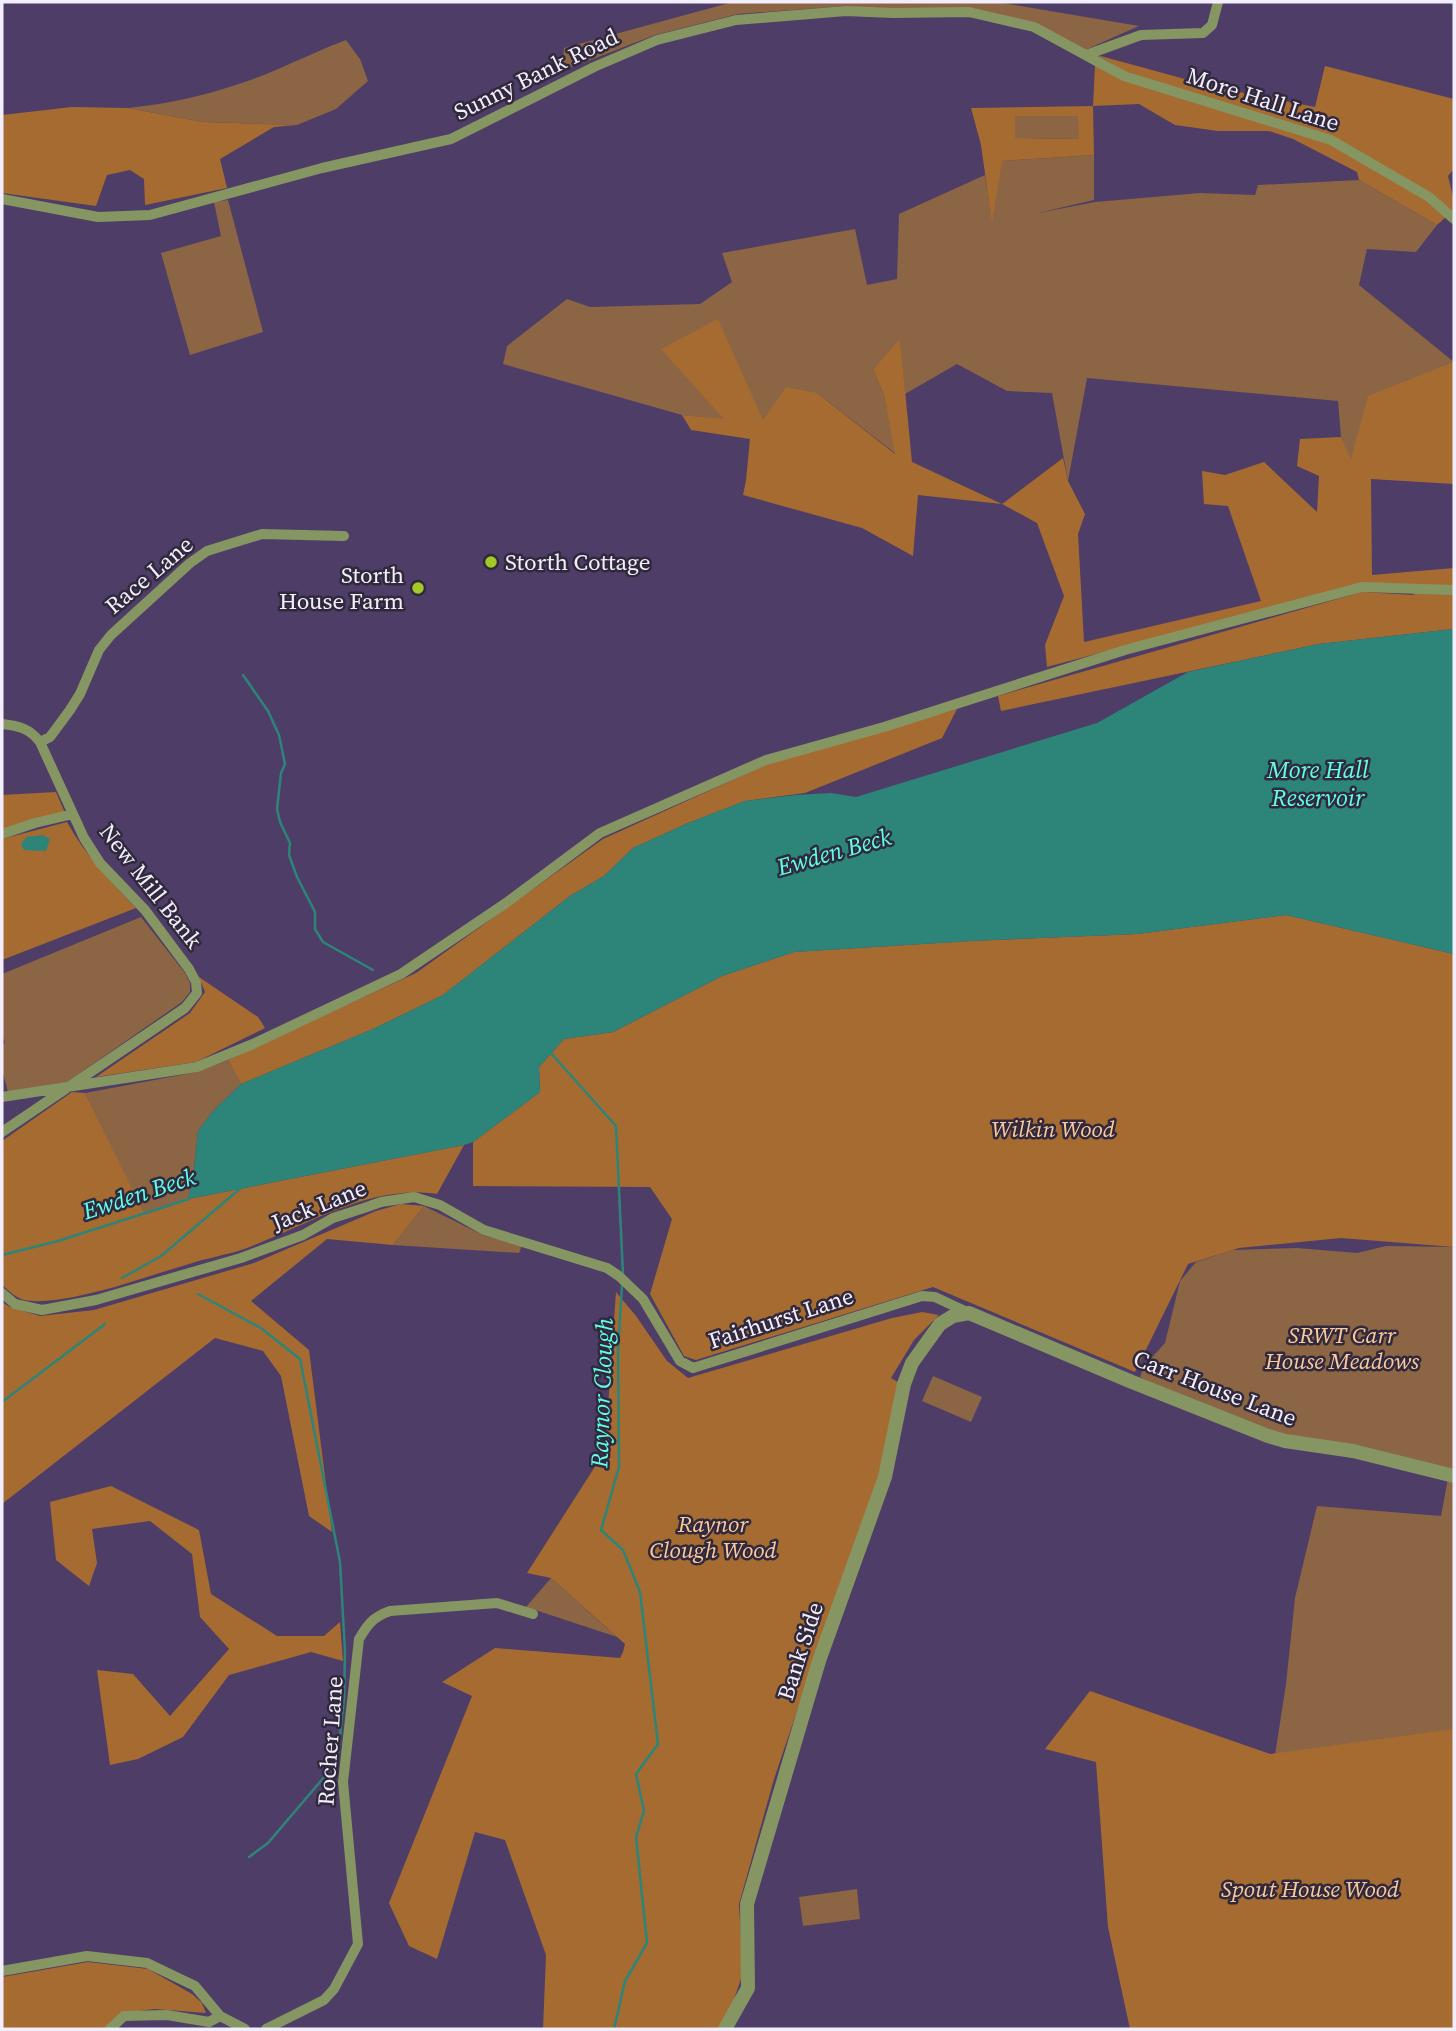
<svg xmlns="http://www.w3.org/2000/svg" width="1456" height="2031" viewBox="0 0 1456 2031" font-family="'Source Serif 4',serif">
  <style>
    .green { fill: #8b6544 }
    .forest { fill: #a66b31; fill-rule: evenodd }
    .water { fill: #2d8579 }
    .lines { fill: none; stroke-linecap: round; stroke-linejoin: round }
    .stream { stroke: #2d8579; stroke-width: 2.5 }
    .minor { stroke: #869663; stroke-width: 10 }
    .tertiary { stroke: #869663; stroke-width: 14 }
    .poi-dot { fill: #a3c926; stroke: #30293c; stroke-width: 2.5 }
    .labels { text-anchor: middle; stroke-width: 5; stroke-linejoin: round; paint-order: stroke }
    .street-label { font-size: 23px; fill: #f3eefd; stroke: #30293c }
    .poi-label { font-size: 23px; fill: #f3eefd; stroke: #30293c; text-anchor: start }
    .park-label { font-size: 23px; font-style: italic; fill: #fbc99d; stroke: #30293c }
    .water-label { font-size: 24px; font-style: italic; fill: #60fee9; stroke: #30293c }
  </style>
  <rect width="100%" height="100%" fill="#4e3d66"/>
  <path class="green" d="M 742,2 L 997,2 L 1139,26 L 1085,50 L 1033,23 L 846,6 L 738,14 L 655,35 L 562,71 L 564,48 L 729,3 Z
    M 346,40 L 360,59 L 368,81 L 336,109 L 297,125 L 203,122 L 128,108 C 178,103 229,90 276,70 C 299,60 322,49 346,40 Z
    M 1015,116 L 1079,116 L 1079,139 L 1015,138 Z
    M 1094,155 L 1094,200 L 1038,213 L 1095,202 L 1200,193 L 1255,195 L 1258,185 L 1359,180 L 1437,225 L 1416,252 L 1367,249 L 1359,285 L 1454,362 L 1350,460 L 1341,437 L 1338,401 L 1087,378 L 1068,481 L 1052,393 L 1007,391 L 957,364 L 905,394 L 900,340 L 873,369 L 884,395 L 896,454 L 817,393 L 764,421 L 725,420 L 682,415 L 503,364 L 507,346 L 567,299 L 590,307 L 700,304 L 732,282 L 722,253 L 855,229 L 867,285 L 897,279 L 899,214 L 985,175 L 992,219 L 1001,161 Z
    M 228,200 L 263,332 L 190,355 L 161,253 L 221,236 L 214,202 Z
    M 141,917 L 185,973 L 190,983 L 190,992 L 182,1002 L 67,1082 L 8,1092 L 2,1069 L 2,1045 L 5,1043 L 2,1035 L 2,974 Z
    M 228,1060 L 241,1084 L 214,1110 L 198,1131 L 193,1178 L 187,1204 L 145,1217 L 85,1093 L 197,1072 Z
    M 424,1206 L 485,1236 L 522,1245 L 519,1253 L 393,1245 Z
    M 1386,1246 L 1454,1247 L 1454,1473 L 1272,1433 L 1158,1387 L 1140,1377 L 1144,1366 L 1165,1343 L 1180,1281 L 1196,1262 L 1232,1250 L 1297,1248 L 1357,1253 Z
    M 933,1376 L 982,1397 L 971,1422 L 922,1401 Z
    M 1448,1478 L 1454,1479 L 1454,1744 L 1275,1755 L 1286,1684 L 1295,1598 L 1317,1506 L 1441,1516 Z
    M 551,1578 L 617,1637 L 526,1607 Z
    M 857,1889 L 860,1919 L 803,1926 L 799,1897 Z"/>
  <path class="forest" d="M 1097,55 L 1214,87 L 1315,107 L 1325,66 L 1454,99 L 1454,169 L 1448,176 L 1454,201 L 1454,214 L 1332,137 L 1124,71 Z
    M 1095,65 L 1330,143 L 1427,199 L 1446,217 L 1437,225 L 1359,180 L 1357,172 L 1293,139 L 1269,131 L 1218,131 L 1175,125 L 1139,104 L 1093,106 L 1094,155 L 1002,161 L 992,223 L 981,145 L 971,108 L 1093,106 ZM 1015,116 L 1078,116 L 1079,139 L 1015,138 Z
    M 72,107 L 128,108 L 203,122 L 297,125 L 274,127 L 220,159 L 227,188 L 145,205 L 144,179 L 130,170 L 107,175 L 96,206 L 2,193 L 2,115 Z
    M 718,319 L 763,420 L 786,387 L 817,393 L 895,454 L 884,395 L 873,369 L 900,339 L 912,462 L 1002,504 L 1063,458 L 1068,481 L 1085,514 L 1078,534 L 1084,642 L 1261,601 L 1228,506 L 1204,504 L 1202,471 L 1225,475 L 1264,462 L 1317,512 L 1319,476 L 1297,466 L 1300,439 L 1341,437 L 1351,459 L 1368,396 L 1454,362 L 1454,484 L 1371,479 L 1372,575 L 1454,568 L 1454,629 L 1319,644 L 1001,711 L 998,696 L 1362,592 L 1415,595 L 1398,585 L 1362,583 L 1047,667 L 1045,645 L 1064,596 L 1037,523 L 1002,504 L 918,495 L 913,556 L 862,528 L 743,495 L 746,480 L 750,439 L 691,430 L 682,415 L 724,419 L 661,349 Z
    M 957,709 L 942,738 L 805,793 L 745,801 L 688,823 L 633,848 L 604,876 L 570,896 L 443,995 L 373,1029 L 241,1084 L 228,1060 L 416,973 L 603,839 L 770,763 Z
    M 56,792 L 65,813 L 2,830 L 2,795 Z
    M 67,822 C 85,855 110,881 136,908 L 2,960 L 2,839 Z
    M 1286,915 L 1454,954 L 1454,1247 L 1341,1238 L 1239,1248 L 1188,1264 L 1135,1372 L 933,1287 L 696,1360 L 684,1356 L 650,1294 L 672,1219 L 650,1187 L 473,1186 L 473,1142 L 540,1092 L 539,1067 L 564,1039 L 613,1032 L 722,976 L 794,952 L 971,941 L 1137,934 Z
    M 199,977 L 258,1017 L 265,1028 L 196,1062 L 96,1077 L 190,1013 L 205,992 Z
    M 72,1092 L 85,1093 L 145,1215 L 188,1199 L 464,1145 L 437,1194 C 363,1184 303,1230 235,1252 C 220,1256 204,1259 189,1264 C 165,1271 142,1279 118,1286 C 94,1293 47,1305 24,1300 C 16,1298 8,1290 2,1285 L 2,1141 Z
    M 401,1204 L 424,1206 L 393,1245 L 327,1239 L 251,1301 L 309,1350 L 332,1532 L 309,1516 L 281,1376 L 263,1351 L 215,1338 L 2,1504 L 2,1302 L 10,1307 L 40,1316 L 94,1310 L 254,1263 L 376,1211 Z
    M 616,1292 L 636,1316 L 667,1361 L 688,1378 L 892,1318 L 922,1312 L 939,1315 L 914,1340 L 891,1378 L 901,1384 L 879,1481 L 824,1631 L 774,1779 L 739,1904 L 743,1973 L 732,2005 L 719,2029 L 543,2029 L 546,1955 L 505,1840 L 475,1832 L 437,1959 L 409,1946 L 389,1903 L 472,1696 L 442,1682 L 495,1648 L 620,1658 L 623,1652 L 625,1644 L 551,1578 L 527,1573 L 605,1451 Z
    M 111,1486 L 199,1530 L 211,1594 L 277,1636 L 324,1636 L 340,1622 L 343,1661 L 311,1652 L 229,1675 L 183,1737 L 138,1759 L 110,1765 L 97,1670 L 133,1674 L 170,1716 L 229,1649 L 200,1617 L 192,1554 L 150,1521 L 92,1529 L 97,1563 L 89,1586 L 56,1560 L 50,1502 Z
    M 1090,1691 L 1270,1754 L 1454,1729 L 1454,2029 L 1130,2029 L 1108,1927 L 1096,1762 L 1045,1749 Z
    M 88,1962 L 148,1969 L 192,1994 L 202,2003 L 206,2013 L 155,2009 L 121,2013 L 104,2029 L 2,2029 L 2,1977 Z"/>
  <path class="water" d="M 1454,629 L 1454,954 L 1286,915 L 1137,934 L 971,941 L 794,952 L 722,976 L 613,1032 L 564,1039 L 539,1067 L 540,1092 L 473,1142 L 464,1145 L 188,1199 L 193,1178 L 198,1131 L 214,1110 L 241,1084 L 373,1029 L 443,995 L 570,896 L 604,876 L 633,848 L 688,823 L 745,801 L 796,795 L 831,793 L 856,797 L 1097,723 L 1188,672 L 1319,644 Z
    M 43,835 L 50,839 L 46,851 L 24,850 L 21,845 L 26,837 Z"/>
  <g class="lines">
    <path class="stream" d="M 243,675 L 268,711 L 279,735 L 285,764 L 281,773 L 277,809 L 280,822 L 290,843 L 289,855 L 297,877 L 315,912 L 315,929 L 323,942 L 373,970
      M 550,1052 L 616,1126 L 623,1275
      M 2,1255 L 58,1241 L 189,1199
      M 122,1278 L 161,1256 L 242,1187
      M 198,1294 L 261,1328 L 300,1359 L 340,1562 L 345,1652 L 344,1698 L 337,1762 L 268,1843 L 249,1857
      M 2,1402 L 105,1324
      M 614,2029 L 625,1981 L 647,1943 L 636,1837 L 644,1811 L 636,1774 L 658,1744 L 640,1592 L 623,1550 L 601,1530 L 619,1467 L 618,1351 L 622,1285"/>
    <path class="minor" d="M 1086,55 L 1141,35 L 1203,33 L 1212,25 L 1218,2
      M 2,199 L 98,217 L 150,215 L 322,168 L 451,139 L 594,67 L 657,40 L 736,20 L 846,11 L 893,13 L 969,12 L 1034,27 L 1124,76 L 1331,140 L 1429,197 L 1454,219
      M 2,724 C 19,726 29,728 40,742 L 84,838 L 100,863 L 145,910 L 189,969 L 196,982 L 197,993 L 185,1008 L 2,1132
      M 40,742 L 50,737 L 70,710 L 80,694 L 99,650 L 111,635 L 190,563 L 207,551 L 262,534 L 344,536
      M 2,834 L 35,823 L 73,814
      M 2,1097 L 197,1067 L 253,1044 L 401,974 L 506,903 L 600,833 L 766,760 L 884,727 L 1125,650 L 1362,587 L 1454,590
      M 2,1293 L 15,1304 L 42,1310 L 96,1300 L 241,1258 L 303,1235 L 333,1218 L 364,1208 L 381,1202 L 414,1197 L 440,1205 L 484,1230 L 607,1268 L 619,1276 L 643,1299 L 680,1361 L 693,1368 L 922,1296 L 935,1297 L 969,1313
      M 2,1971 L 87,1956 L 147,1963 L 195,1986 L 220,2016 L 245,2029
      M 110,2029 L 124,2016 L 167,2015 L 209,2022 L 220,2016
      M 266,2029 L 324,2000 L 334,1989 L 358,1944 L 343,1782 L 359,1639 C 368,1624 373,1617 390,1611 L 497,1603 L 533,1614"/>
    <path class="tertiary" d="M 725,2029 L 748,1988 L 747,1904 L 819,1661 L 885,1477 L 904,1384 L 912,1363 L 940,1324 L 953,1316 L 969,1313 L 1132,1382 L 1268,1436 L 1285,1441 L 1353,1451 L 1454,1476"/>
  </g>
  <g class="poi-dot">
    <circle cx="491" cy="562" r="7"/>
    <circle cx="418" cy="588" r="7"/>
  </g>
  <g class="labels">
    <g class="street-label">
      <text transform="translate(536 74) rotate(-26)" y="8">Sunny Bank Road</text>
      <text transform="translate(1263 99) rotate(18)" y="8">More Hall Lane</text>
      <text transform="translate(149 575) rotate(-40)" y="8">Race Lane</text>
      <text transform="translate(151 886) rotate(52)" y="8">New Mill Bank</text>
      <text transform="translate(319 1205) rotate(-22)" y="8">Jack Lane</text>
      <text transform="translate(781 1318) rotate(-18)" y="8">Fairhurst Lane</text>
      <text transform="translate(1215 1388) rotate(21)" y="8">Carr House Lane</text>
      <text transform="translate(800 1651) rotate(-72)" y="8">Bank Side</text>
      <text transform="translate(330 1741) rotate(-86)" y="8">Rocher Lane</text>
    </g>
    <g class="poi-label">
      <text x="505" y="570">Storth Cottage</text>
      <text x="404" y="583" text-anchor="end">Storth<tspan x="404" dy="26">House Farm</tspan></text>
    </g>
    <g class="park-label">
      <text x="1053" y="1137">Wilkin Wood</text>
      <text x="1342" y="1343">SRWT Carr<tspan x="1342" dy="26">House Meadows</tspan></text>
      <text x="713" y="1532">Raynor<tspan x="713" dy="26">Clough Wood</tspan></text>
      <text x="1310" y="1897">Spout House Wood</text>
    </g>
    <g class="water-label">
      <text x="1318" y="778">More Hall<tspan x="1318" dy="28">Reservoir</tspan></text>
      <text transform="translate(834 852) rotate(-16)" y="8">Ewden Beck</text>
      <text transform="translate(139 1194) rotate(-18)" y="8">Ewden Beck</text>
      <text transform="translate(602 1393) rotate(-88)" y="8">Raynor Clough</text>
    </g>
  </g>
  <rect width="1456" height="2031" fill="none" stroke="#f3eefd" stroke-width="7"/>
</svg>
